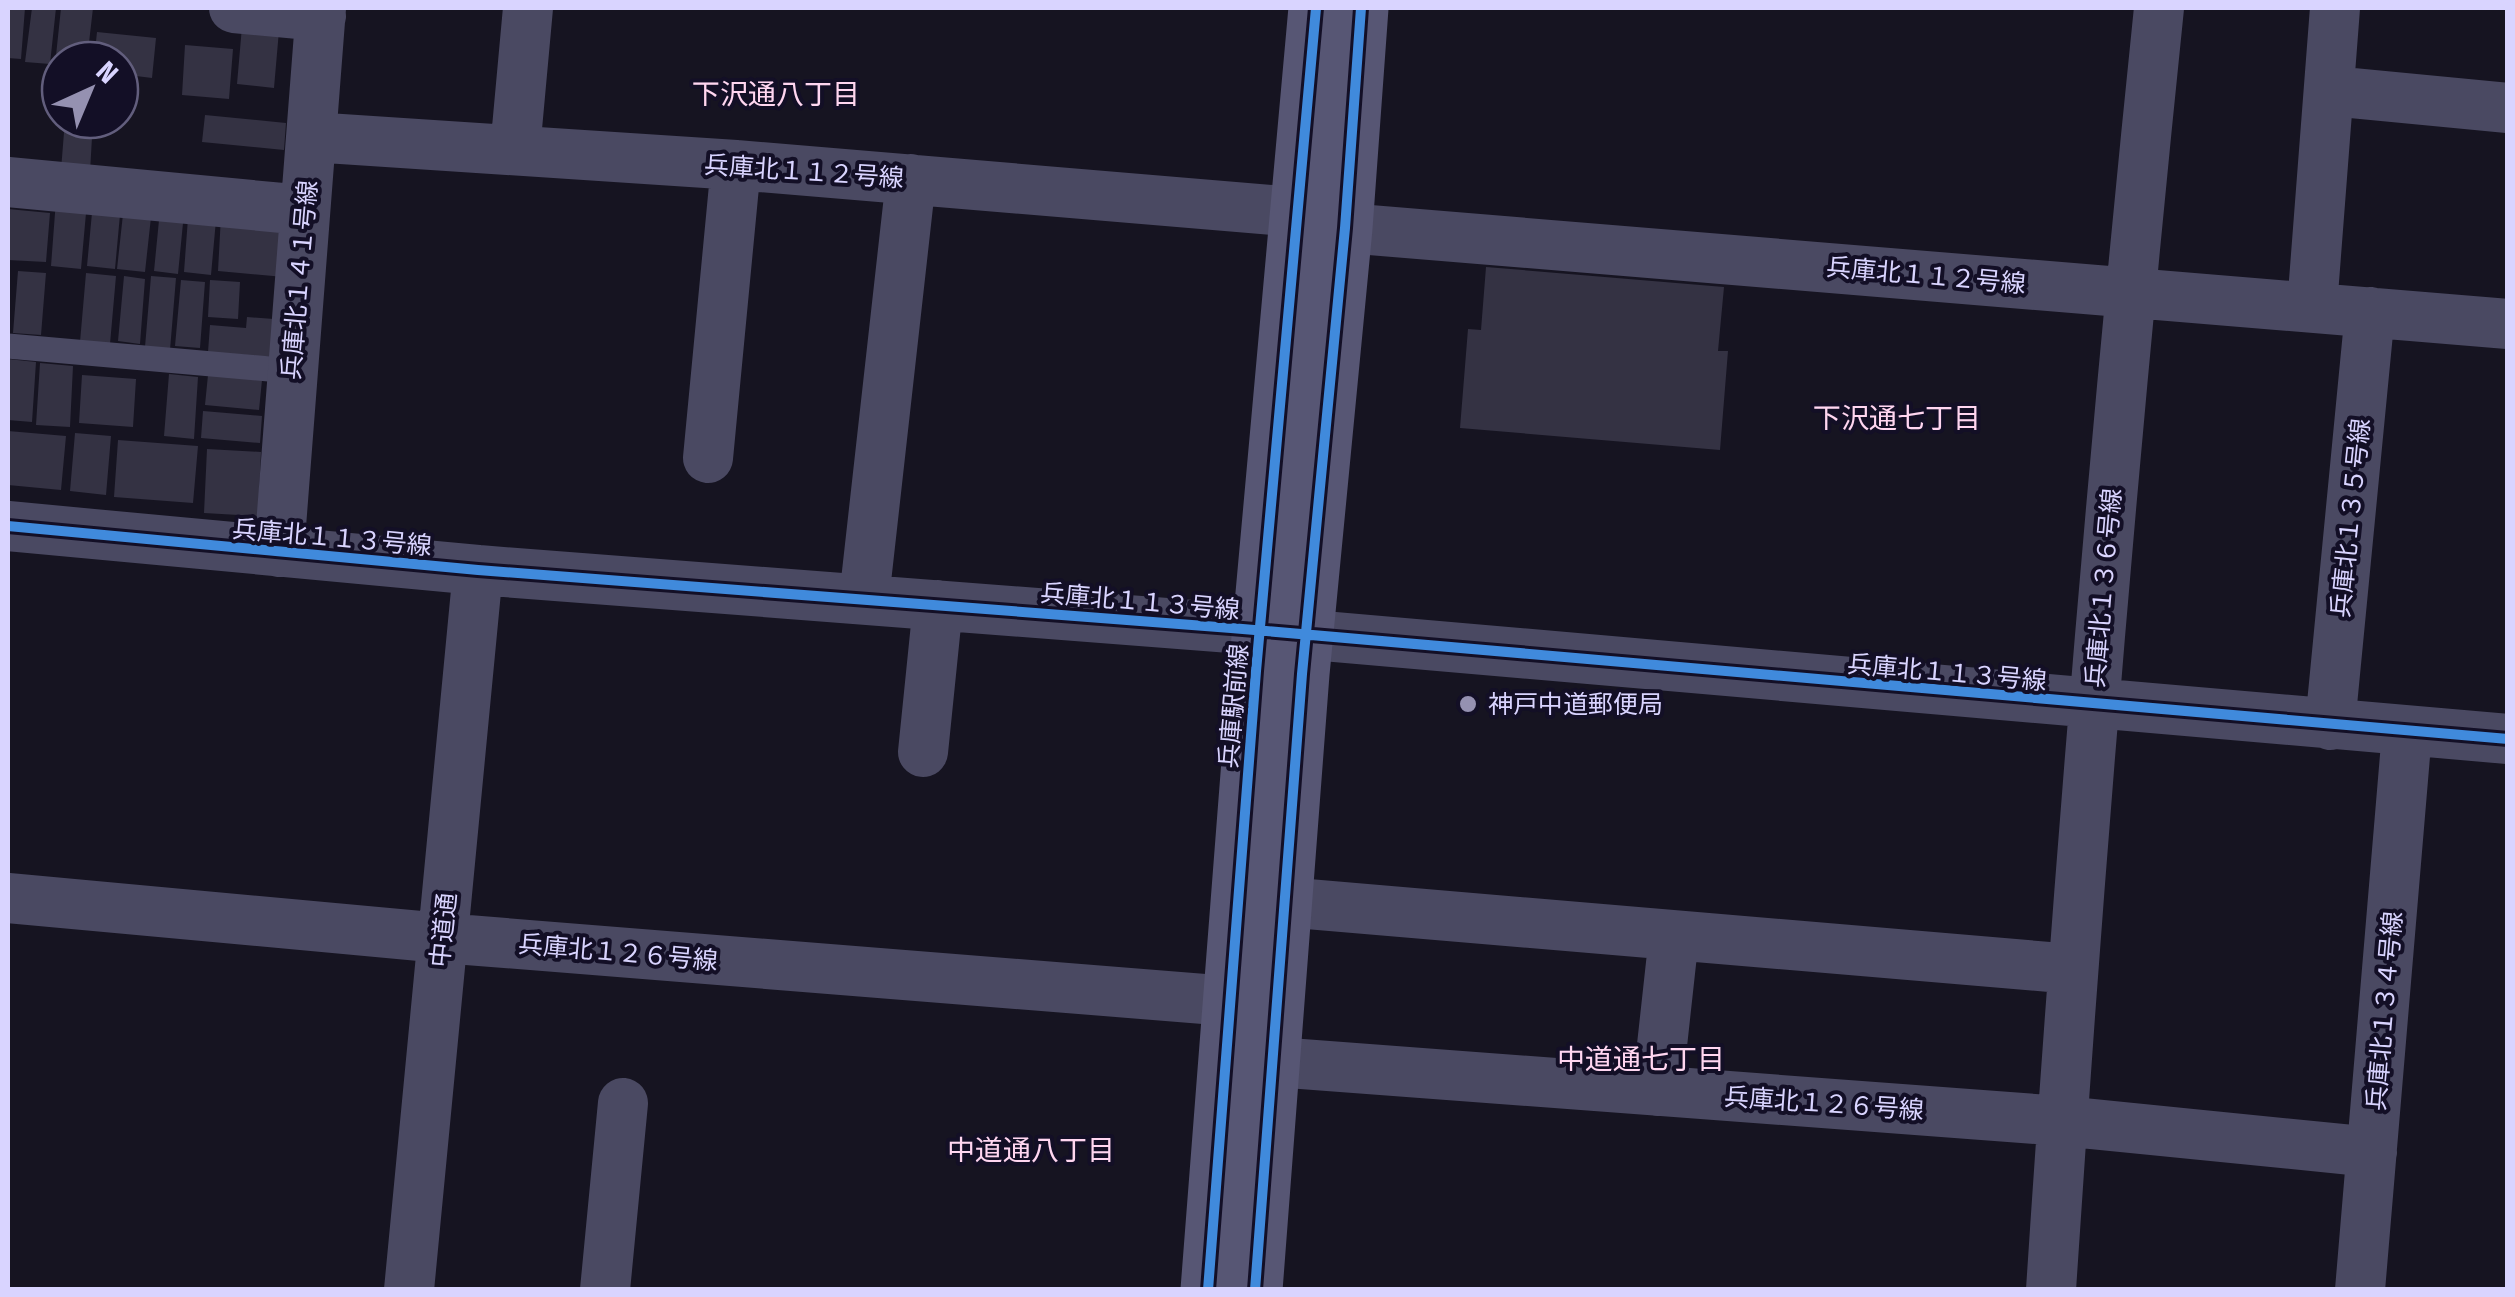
<svg xmlns="http://www.w3.org/2000/svg" width="2515" height="1297" viewBox="0 0 2515 1297" font-family="'Fira Sans Condensed','Noto Sans JP',sans-serif">
  <style>
    .building { fill: #343243 }
    .lines { fill: none; stroke-linecap: round; stroke-linejoin: round }
    .lane { stroke: #4a4962; stroke-width: 25 }
    .street { stroke: #4a4962; stroke-width: 50 }
    .secondary { stroke: #575674; stroke-width: 55 }
    .cycleway-casing { stroke: #130f26; stroke-width: 16 }
    .cycleway { stroke: #408adc; stroke-width: 10 }
    .poi-dot { fill: #9591b1; stroke: #130f26; stroke-width: 4 }
    .labels { text-anchor: middle; stroke-width: 8; stroke-linejoin: round; paint-order: stroke }
    .street-label { font-size: 25px; fill: #d9d4ff; stroke: #130f26 }
    .poi-label { font-size: 25px; fill: #d9d4ff; stroke: #130f26; text-anchor: start }
    .neighbourhood-label { font-size: 28px; fill: #ffd6f0; stroke: #130f26 }
  </style>
  <rect width="100%" height="100%" fill="#161421"/>
  <path class="building" d="M 8,8 L 25,8 L 21,59 L 8,58 Z
    M 32,8 L 56,8 L 50,64 L 25,62 Z
    M 61,8 L 93,8 L 87,60 L 60,60 L 60,65 L 55,65 Z
    M 243,15 L 280,19 L 274,88 L 237,84 Z
    M 97,32 L 156,38 L 152,78 L 120,74 L 120,60 L 94,60 Z
    M 185,45 L 233,49 L 229,99 L 182,95 Z
    M 205,115 L 286,123 L 284,150 L 202,142 Z
    M 65,120 L 93,120 L 90,172 L 61,170 Z
    M 56,200 L 87,202 L 81,269 L 51,266 Z
    M 93,202 L 121,204 L 115,269 L 87,266 Z
    M 124,205 L 152,208 L 145,272 L 117,269 Z
    M 8,209 L 50,213 L 46,262 L 8,260 Z
    M 160,210 L 184,213 L 178,274 L 154,271 Z
    M 221,216 L 289,222 L 284,277 L 218,271 Z
    M 188,218 L 216,220 L 211,275 L 184,272 Z
    M 1486,267 L 1724,287 L 1718,351 L 1728,351 L 1720,450 L 1460,428 L 1468,329 L 1481,330 Z
    M 18,271 L 46,273 L 41,335 L 13,333 Z
    M 86,273 L 116,276 L 110,344 L 80,342 Z
    M 124,276 L 145,279 L 140,344 L 118,341 Z
    M 151,276 L 176,278 L 170,350 L 145,347 Z
    M 181,280 L 205,282 L 200,348 L 175,346 Z
    M 210,280 L 240,282 L 238,319 L 208,317 Z
    M 247,317 L 274,319 L 271,357 L 208,352 L 210,325 L 246,328 Z
    M 8,359 L 36,362 L 32,422 L 8,420 Z
    M 40,363 L 73,366 L 70,427 L 36,425 Z
    M 169,374 L 198,377 L 194,439 L 164,436 Z
    M 82,375 L 136,379 L 133,427 L 79,423 Z
    M 208,375 L 262,380 L 259,410 L 205,405 Z
    M 203,411 L 262,416 L 260,443 L 201,438 Z
    M 8,431 L 66,436 L 61,490 L 8,485 Z
    M 75,433 L 111,436 L 106,495 L 70,491 Z
    M 118,440 L 198,446 L 193,503 L 114,497 Z
    M 207,449 L 261,452 L 258,516 L 204,513 Z"/>
  <g class="lines">
    <path class="lane" d="M 8,346 L 292,371"/>
    <path class="street" d="M 234,8 L 321,16
      M 2331,91 L 2508,108
      M 311,137 L 736,165 L 1296,212
      M 515,150 L 528,8
      M 8,182 L 304,210
      M 1345,228 L 2508,324
      M 2312,307 L 2335,8
      M 708,458 L 736,165
      M 8,526 L 478,570 L 1231,628 L 2508,739
      M 279,552 L 321,8
      M 864,599 L 911,179
      M 2330,725 L 2370,312
      M 923,752 L 938,605
      M 8,898 L 442,938 L 1229,1001
      M 1284,902 L 2073,969
      M 1275,1062 L 2062,1121 L 2372,1152
      M 1657,1091 L 1674,936
      M 409,1290 L 478,570
      M 605,1290 L 623,1103
      M 2051,1290 C 2079,861 2115,434 2159,8
      M 2360,1290 L 2407,732"/>
    <path class="secondary" d="M 1208,1290 L 1256,671 L 1316,8
      M 1255,1290 L 1302,674 L 1345,228 L 1361,8"/>
    <defs>
      <path id="cycleway" d="M 8,526 L 478,570 L 1231,628 L 2508,739
        M 1208,1290 L 1256,671 L 1316,8
        M 1255,1290 L 1302,674 L 1345,228 L 1361,8"/>
    </defs>
    <use href="#cycleway" class="cycleway-casing"/>
    <use href="#cycleway" class="cycleway"/>
  </g>
  <circle class="poi-dot" cx="1468" cy="704" r="10"/>
  <g class="labels">
    <g class="street-label">
      <text transform="translate(804 171) rotate(4)" y="9">兵庫北１１２号線</text>
      <text transform="translate(1926 275) rotate(5)" y="9">兵庫北１１２号線</text>
      <text transform="translate(299 280) rotate(-85)" y="9">兵庫北１４１号線</text>
      <text transform="translate(2350 518) rotate(-84)" y="9">兵庫北１３５号線</text>
      <text transform="translate(332 537) rotate(5)" y="9">兵庫北１１３号線</text>
      <text transform="translate(2103 588) rotate(-85)" y="9">兵庫北１３６号線</text>
      <text transform="translate(1140 601) rotate(5)" y="9">兵庫北１１３号線</text>
      <text transform="translate(1947 672) rotate(5)" y="9">兵庫北１１３号線</text>
      <text transform="translate(1233 706) rotate(-85)" y="9">兵庫駅前線</text>
      <text transform="translate(443 930) rotate(-84)" y="9">中道通</text>
      <text transform="translate(618 952) rotate(5)" y="9">兵庫北１２６号線</text>
      <text transform="translate(2384 1011) rotate(-85)" y="9">兵庫北１３４号線</text>
      <text transform="translate(1824 1103) rotate(4)" y="9">兵庫北１２６号線</text>
    </g>
    <g class="poi-label">
      <text x="1488" y="713">神戸中道郵便局</text>
    </g>
    <g class="neighbourhood-label">
      <text x="776" y="104">下沢通八丁目</text>
      <text x="1897" y="428">下沢通七丁目</text>
      <text x="1641" y="1069">中道通七丁目</text>
      <text x="1031" y="1160">中道通八丁目</text>
    </g>
  </g>
  <rect width="2515" height="1297" fill="none" stroke="#d9d4ff" stroke-width="20"/>
  <g transform="translate(90 90) rotate(44)"><circle r="48" fill="#130f26" stroke="#625e7d" stroke-width="2.5"/>
  <path d="M0-8L18 38L0 25L-18 38Z" fill="#9591b1"/>
  <text y="-15" font-size="28" font-weight="bold" text-anchor="middle" fill="#d9d4ff">N</text>
  </g>
</svg>
